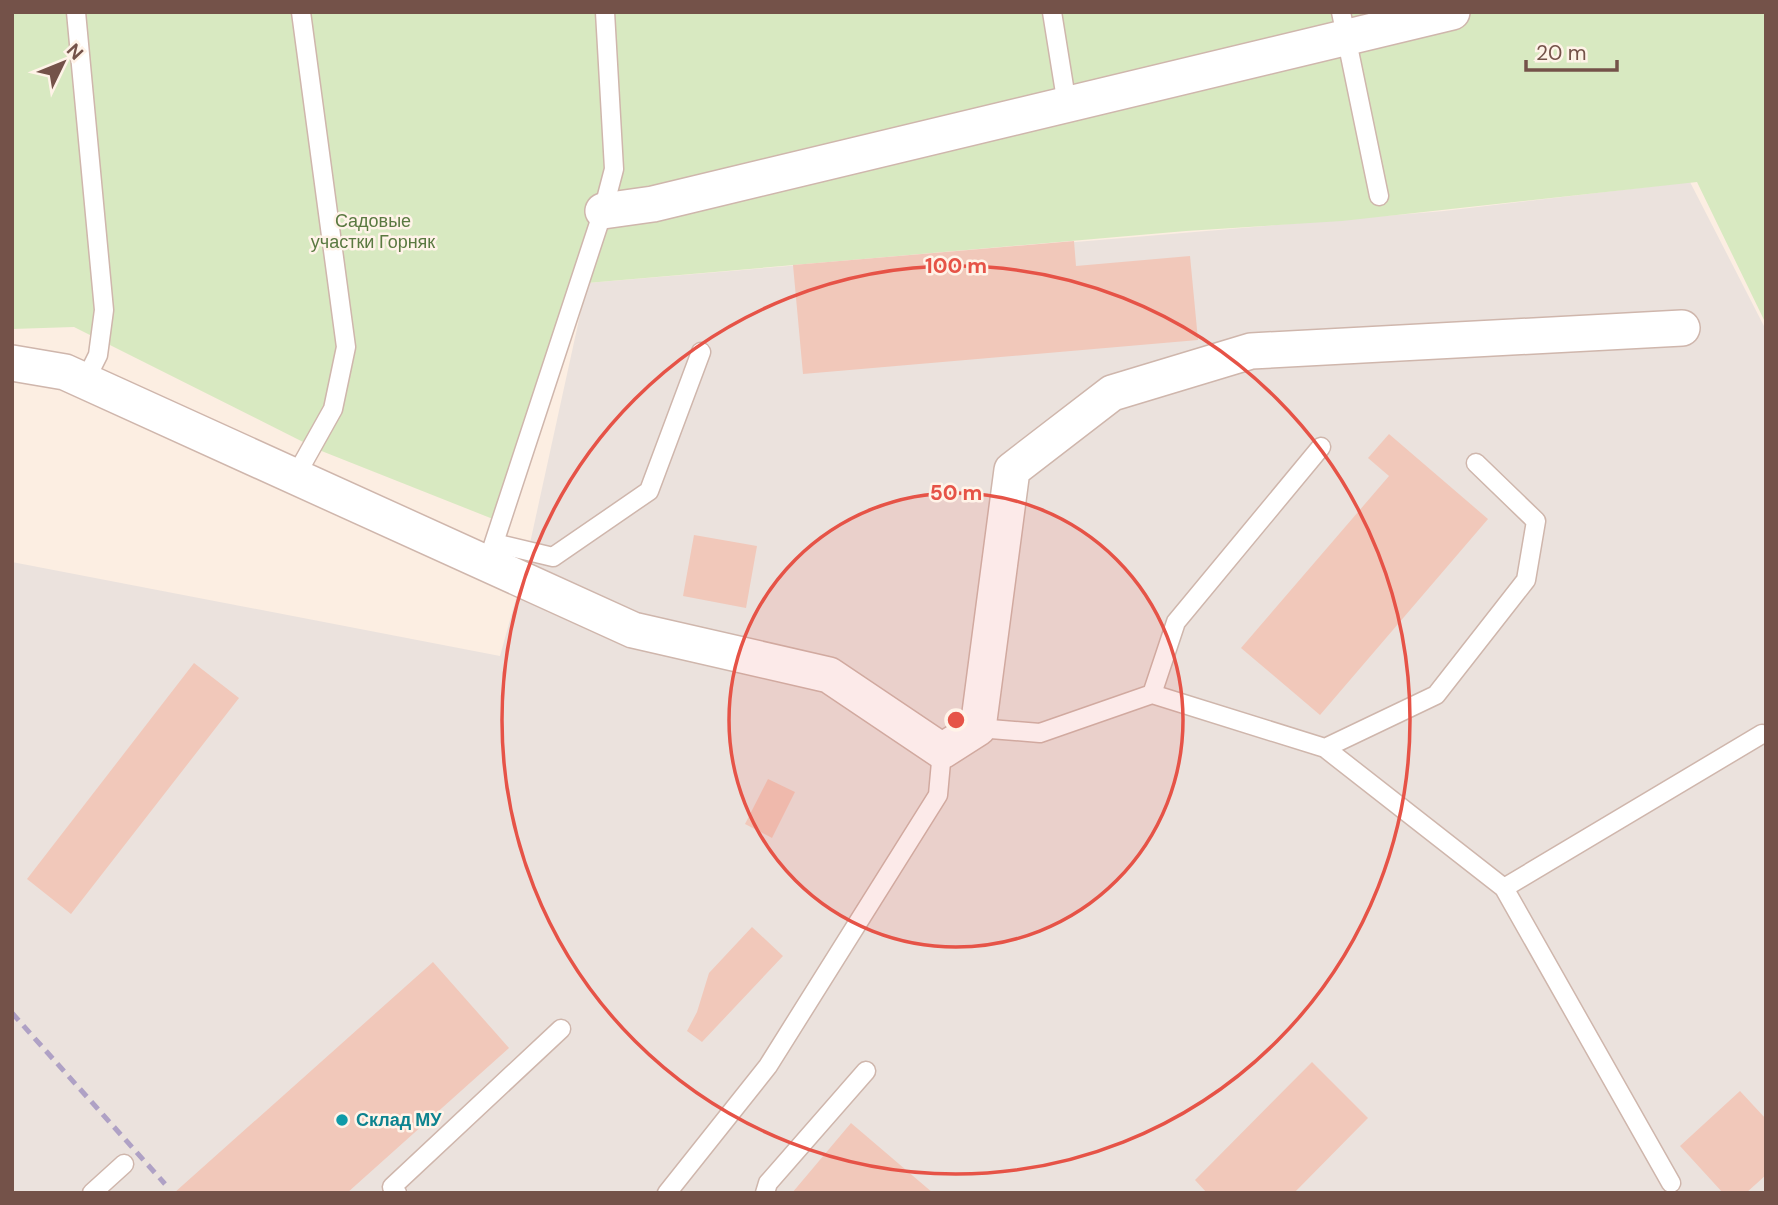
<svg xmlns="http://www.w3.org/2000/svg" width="1778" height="1205" viewBox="0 0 1778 1205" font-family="'DM Sans',sans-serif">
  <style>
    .industrial { fill: #ebe2dd }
    .green { fill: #d8e9c1 }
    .building { fill: #f1c8ba }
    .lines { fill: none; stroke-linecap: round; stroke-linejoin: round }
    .lane-casing { stroke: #cfb6ac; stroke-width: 21 }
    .street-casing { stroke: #cfb6ac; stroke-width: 38 }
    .lane { stroke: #fff; stroke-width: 18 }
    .street { stroke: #fff; stroke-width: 35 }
    .rail { stroke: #afa1c5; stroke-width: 5; stroke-dasharray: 10 7; stroke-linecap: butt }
    .ring { fill: none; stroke: #e65347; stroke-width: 3.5 }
    .culture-dot { fill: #0f9aa8; stroke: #fff3e8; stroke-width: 2.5 }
    .labels { text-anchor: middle; stroke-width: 5; stroke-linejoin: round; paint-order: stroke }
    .park-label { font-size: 18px; fill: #5a7941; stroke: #fff3e8 }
    .culture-label { font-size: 18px; font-weight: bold; fill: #0d838f; stroke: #fff3e8; text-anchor: start }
    .centre { fill: #e65347; stroke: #fff3e8; stroke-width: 3.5 }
    .ring-label { font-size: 21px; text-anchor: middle; font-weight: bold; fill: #e65347; stroke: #fff3e8; stroke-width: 5; stroke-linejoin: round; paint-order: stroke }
  </style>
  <rect width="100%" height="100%" fill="#fceee2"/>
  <path class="industrial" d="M 1690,182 L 1766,330 L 1766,1193 L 12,1193 L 12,562 L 500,656 L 525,566 L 587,283 L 1444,211 Z"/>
  <path class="green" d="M 12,12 L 1766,12 L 1766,324 L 1697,182 L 1342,221 L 1186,231 L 587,283 L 498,521 L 319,450 L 74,327 L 12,329 Z"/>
  <path class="building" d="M 1074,241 L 1076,266 L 1190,256 L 1198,340 L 803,374 L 793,265 Z
    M 1389,434 L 1488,519 L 1320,715 L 1241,648 L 1389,476 L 1368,458 Z
    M 694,535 L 757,546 L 746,608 L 683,596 Z
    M 194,663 L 239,698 L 71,914 L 27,879 Z
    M 768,779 L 795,792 L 772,838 L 745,824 Z
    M 752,927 L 783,956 L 702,1042 L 687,1031 L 697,1012 L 709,973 Z
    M 433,962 L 509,1048 L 347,1193 L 174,1193 Z
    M 1312,1062 L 1368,1118 L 1294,1193 L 1207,1193 L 1195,1180 Z
    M 1740,1091 L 1766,1119 L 1766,1175 L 1746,1193 L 1723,1193 L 1680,1146 Z
    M 851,1123 L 933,1193 L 792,1193 Z"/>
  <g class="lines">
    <defs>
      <path id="lane" d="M 76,12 L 104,310 L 98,355 L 85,381
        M 1052,12 L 1067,105
        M 1341,12 L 1379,196
        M 295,477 L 333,409 L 346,347 L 301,12
        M 494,543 L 553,557 L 649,491 L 701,352
        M 487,564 L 603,211 L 614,169 L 605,12
        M 1152,694 L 1176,622 L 1321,447
        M 978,728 L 1040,733 L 1152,694 L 1325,748 L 1504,888 L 1671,1183
        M 1325,748 L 1436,695 L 1526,580 L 1536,521 L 1476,463
        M 1504,888 L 1762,734
        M 92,1193 L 124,1164
        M 397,1193 L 392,1187 L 561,1029
        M 667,1193 L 768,1066 L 938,795 L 942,751
        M 765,1193 L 768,1183 L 866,1071"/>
      <path id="street" d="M 603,211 L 653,204 L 1452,12
        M 12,363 L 65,372 L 633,630 L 829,675 L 942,751 L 978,728 L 1012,470 L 1112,393 L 1251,351 L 1682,328"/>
    </defs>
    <use href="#lane" class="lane-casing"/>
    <use href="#street" class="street-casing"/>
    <use href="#lane" class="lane"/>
    <use href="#street" class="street"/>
    <path class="rail" d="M 12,1013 L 165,1184"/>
  </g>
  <circle cx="956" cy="720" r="227" fill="#e65347" fill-opacity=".12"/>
  <g class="ring">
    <circle cx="956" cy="720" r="227"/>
    <circle cx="956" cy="720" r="454"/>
  </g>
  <circle class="culture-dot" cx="342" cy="1120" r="7"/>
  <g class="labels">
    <g class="park-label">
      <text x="373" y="227">Садовые<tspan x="373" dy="21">участки Горняк</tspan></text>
    </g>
    <g class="culture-label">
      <text x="356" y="1126">Склад МУ</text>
    </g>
  </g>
  <circle cx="956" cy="720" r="10" class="centre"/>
  <g class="ring-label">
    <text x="956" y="273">100 m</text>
    <text x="956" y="500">50 m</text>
  </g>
  <rect width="1778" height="1205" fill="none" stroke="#745249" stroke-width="28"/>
  <g transform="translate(63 63) rotate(47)" stroke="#fff3e8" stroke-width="5" paint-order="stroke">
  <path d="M0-5L12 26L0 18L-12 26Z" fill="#745249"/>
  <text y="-10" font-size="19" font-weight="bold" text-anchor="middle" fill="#745249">N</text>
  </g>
  <path d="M1526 60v10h91v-10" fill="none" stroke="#745249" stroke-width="3.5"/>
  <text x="1536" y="60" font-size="21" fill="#745249" stroke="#fff3e8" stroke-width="5" paint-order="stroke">20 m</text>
</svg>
